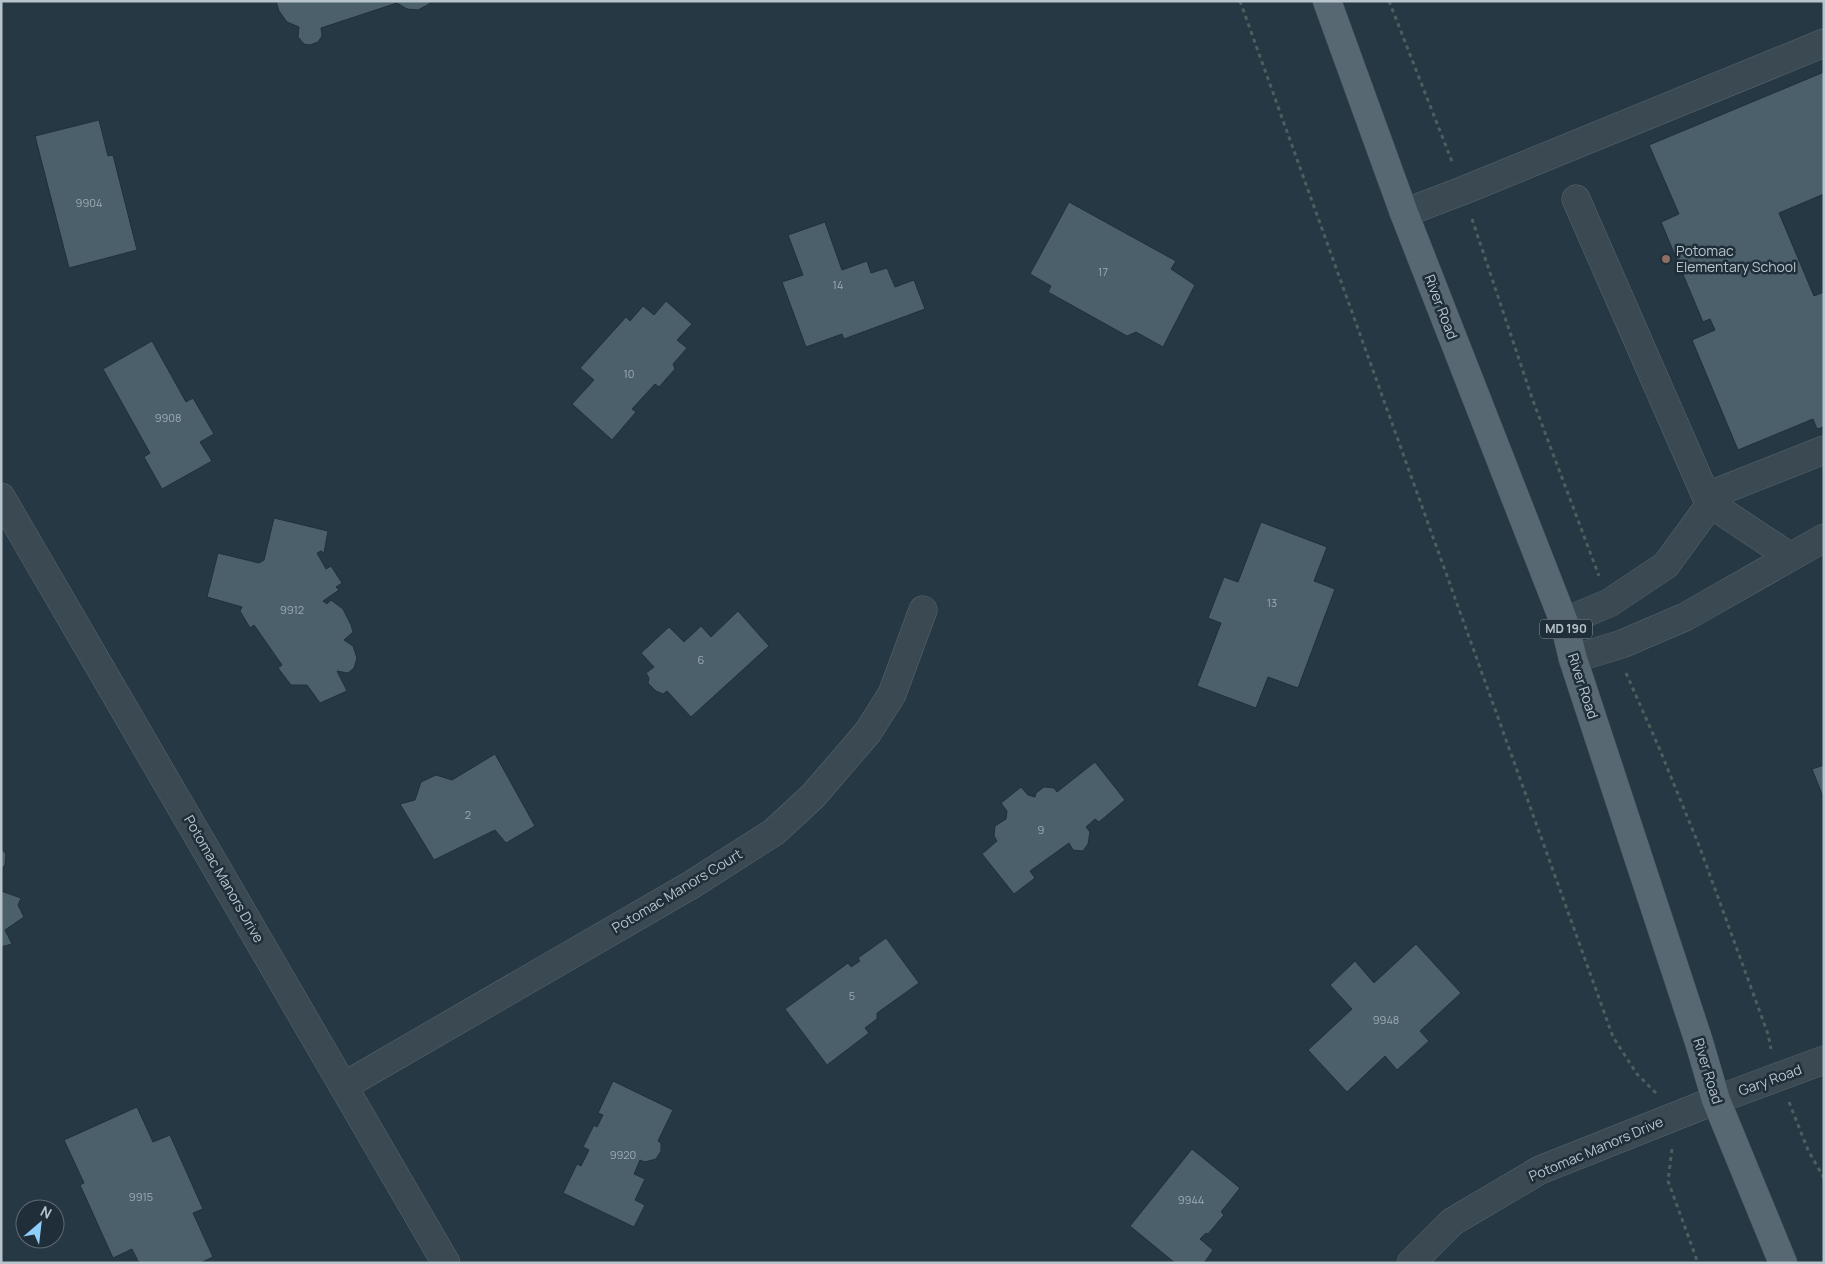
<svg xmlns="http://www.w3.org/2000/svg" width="1825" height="1264" viewBox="0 0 1825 1264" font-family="Manrope,sans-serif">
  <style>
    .building { fill: #4c606b; stroke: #21303a }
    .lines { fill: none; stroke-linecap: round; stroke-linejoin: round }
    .minor-casing { stroke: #586770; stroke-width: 29 }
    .major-casing { stroke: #47555f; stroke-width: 29 }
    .path { stroke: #48615f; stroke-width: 3; stroke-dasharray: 4 4; stroke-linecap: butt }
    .minor { stroke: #3a4952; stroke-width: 28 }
    .major { stroke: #586872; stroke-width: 28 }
    .education-dot { fill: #8d6e63; stroke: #1f2e38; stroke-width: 2 }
    .labels { text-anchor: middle; stroke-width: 5; stroke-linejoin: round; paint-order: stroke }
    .number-label { font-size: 11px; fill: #9cabb4 }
    .shield { fill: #1f2e38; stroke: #8997a0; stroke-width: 1 }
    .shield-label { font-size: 12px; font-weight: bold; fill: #b7c4cc }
    .poi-label { font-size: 14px; fill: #b7c4cc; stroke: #1f2e38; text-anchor: start }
    .street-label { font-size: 14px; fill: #b7c4cc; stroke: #1f2e38 }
  </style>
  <rect width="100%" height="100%" fill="#263843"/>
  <path class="building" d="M 276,1 L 431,1 L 429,4 L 418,10 L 407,9 L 397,3 L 321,28 L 322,36 L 318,42 L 310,45 L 304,44 L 298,37 L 299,27 L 287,22 L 279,11 Z
    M 1824,72 L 1824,194 L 1779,213 L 1814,296 L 1824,292 L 1824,427 L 1817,429 L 1813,419 L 1738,450 L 1692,340 L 1715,330 L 1710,319 L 1703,322 L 1661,222 L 1679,214 L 1649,145 Z
    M 99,120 L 108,156 L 113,155 L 137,250 L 69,268 L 35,136 Z
    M 1069,202 L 1176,261 L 1171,269 L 1195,285 L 1163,347 L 1136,332 L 1127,336 L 1048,292 L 1051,286 L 1030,274 Z
    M 825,222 L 842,270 L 867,261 L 871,273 L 887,268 L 895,287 L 914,280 L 925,309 L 844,339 L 842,334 L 806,347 L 782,282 L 803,275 L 788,235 Z
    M 666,301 L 692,324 L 677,340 L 687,348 L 673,364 L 675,369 L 659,387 L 655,384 L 632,409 L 636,412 L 612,440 L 572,404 L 594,380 L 580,368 L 626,317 L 630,321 L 643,306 L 654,315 Z
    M 152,341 L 186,402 L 193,398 L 214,434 L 200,442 L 212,461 L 162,489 L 144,457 L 150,453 L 103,369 Z
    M 274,518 L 328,531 L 324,553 L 321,551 L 317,553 L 326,569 L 331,566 L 342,583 L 336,587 L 339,590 L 323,601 L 327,604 L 331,600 L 343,609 L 351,625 L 353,632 L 344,640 L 353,646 L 357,658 L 354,668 L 348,673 L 337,671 L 347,691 L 320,703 L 307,685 L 291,685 L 278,668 L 282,665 L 254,625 L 250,628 L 240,611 L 242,607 L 207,597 L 218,553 L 259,563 L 264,560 Z
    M 1261,522 L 1327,547 L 1314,581 L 1335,589 L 1298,688 L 1268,677 L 1256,708 L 1197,686 L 1221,623 L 1208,618 L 1224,577 L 1238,582 Z
    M 738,611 L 769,646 L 691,717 L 667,691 L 663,694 L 656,691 L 648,683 L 649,678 L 646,673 L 654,667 L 641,653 L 669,627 L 684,642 L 701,626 L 711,637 Z
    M 495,754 L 535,826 L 506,843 L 495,830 L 434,860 L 400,804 L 415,800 L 421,782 L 436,775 L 452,780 Z
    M 1095,762 L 1125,800 L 1099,822 L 1095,819 L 1086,827 L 1090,832 L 1088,844 L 1083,851 L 1073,850 L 1069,843 L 1030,871 L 1035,878 L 1014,894 L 982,854 L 997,841 L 994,836 L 995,826 L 1006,819 L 1007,811 L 1001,803 L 1021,787 L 1028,795 L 1035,797 L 1036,793 L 1044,787 L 1054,788 L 1057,792 Z
    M 1824,765 L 1824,799 L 1812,769 Z
    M 1,848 L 6,854 L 5,865 L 1,870 Z
    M 1,891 L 21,898 L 18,905 L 24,917 L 5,930 L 12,944 L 1,947 Z
    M 886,938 L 919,983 L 877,1013 L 877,1019 L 865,1028 L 869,1033 L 827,1065 L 785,1009 L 848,963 L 851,967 L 860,961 L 858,958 Z
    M 1416,944 L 1461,993 L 1420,1031 L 1429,1041 L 1397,1070 L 1385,1056 L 1347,1092 L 1308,1050 L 1352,1009 L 1330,985 L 1355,961 L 1374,983 Z
    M 613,1081 L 673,1110 L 658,1141 L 661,1143 L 661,1151 L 656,1159 L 645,1162 L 640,1160 L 634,1174 L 645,1179 L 635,1200 L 645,1205 L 634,1227 L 563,1193 L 577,1164 L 581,1166 L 589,1150 L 583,1147 L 594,1125 L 597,1127 L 603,1115 L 598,1113 Z
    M 137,1107 L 153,1142 L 170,1135 L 203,1209 L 193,1213 L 213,1257 L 200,1263 L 139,1263 L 132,1249 L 113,1258 L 80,1185 L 84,1183 L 64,1140 Z
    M 1192,1149 L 1240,1188 L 1221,1212 L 1224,1215 L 1208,1234 L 1206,1233 L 1200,1239 L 1213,1250 L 1204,1263 L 1175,1263 L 1130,1226 Z"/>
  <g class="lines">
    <defs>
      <path id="minor" d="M 1576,199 L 1709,503 L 1789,556
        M 1404,213 L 1462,191 L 1824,43
        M 1,497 L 446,1263
        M 1564,622 L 1609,603 L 1666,565 L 1720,491 L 1824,450
        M 1573,659 L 1622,644 L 1685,617 L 1824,538
        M 344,1086 L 691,885 L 774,832 L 813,796 L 868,732 L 892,694 L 923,610
        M 1411,1263 L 1452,1222 L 1540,1170 L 1716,1100 L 1824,1060"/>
      <path id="major" d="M 1327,1 L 1404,213 L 1564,622 L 1573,659 L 1699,1042 L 1716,1100 L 1783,1263"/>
    </defs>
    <use href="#minor" class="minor-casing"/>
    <use href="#major" class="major-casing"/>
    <path class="path" d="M 1240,1 L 1613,1037 L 1637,1074 L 1656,1093
      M 1389,1 L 1453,164
      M 1472,219 L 1532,398 L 1599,576
      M 1626,673 L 1660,750 L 1700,848 L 1768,1034 L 1771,1049
      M 1789,1102 L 1808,1150 L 1824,1178
      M 1672,1149 L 1668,1181 L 1698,1263"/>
    <use href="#minor" class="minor"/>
    <use href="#major" class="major"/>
  </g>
  <circle class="education-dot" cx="1666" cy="259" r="5"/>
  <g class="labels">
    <g class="number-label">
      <text x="89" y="207">9904</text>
      <text x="1103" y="276">17</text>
      <text x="838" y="289">14</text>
      <text x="629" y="378">10</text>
      <text x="168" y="422">9908</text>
      <text x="1272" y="607">13</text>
      <text x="292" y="614">9912</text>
      <text x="701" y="664">6</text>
      <text x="468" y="819">2</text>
      <text x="1041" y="834">9</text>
      <text x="852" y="1000">5</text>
      <text x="1386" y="1024">9948</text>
      <text x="623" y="1159">9920</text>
      <text x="141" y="1201">9915</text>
      <text x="1191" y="1204">9944</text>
    </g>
    <rect class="shield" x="1540" y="619.5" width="52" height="19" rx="4"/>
    <g class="shield-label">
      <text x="1566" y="633">MD 190</text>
    </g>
    <g class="poi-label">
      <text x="1676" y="256">Potomac<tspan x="1676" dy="16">Elementary School</tspan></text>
    </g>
    <g class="street-label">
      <text transform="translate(1441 307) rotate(69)" y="5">River Road</text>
      <text transform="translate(1583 686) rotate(72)" y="5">River Road</text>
      <text transform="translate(224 879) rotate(60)" y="5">Potomac Manors Drive</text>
      <text transform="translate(677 891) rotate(-31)" y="5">Potomac Manors Court</text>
      <text transform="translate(1708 1071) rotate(73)" y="5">River Road</text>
      <text transform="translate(1770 1080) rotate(-20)" y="5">Gary Road</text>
      <text transform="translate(1596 1149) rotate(-23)" y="5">Potomac Manors Drive</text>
    </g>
  </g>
  <rect width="1825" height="1264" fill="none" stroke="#b7c4cc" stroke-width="5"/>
  <g transform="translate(40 1224) rotate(28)"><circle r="24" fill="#1f2e38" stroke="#5c6a73"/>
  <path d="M0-4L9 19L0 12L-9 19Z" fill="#8ecefa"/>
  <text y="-8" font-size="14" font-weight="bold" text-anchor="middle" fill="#b7c4cc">N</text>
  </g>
</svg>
